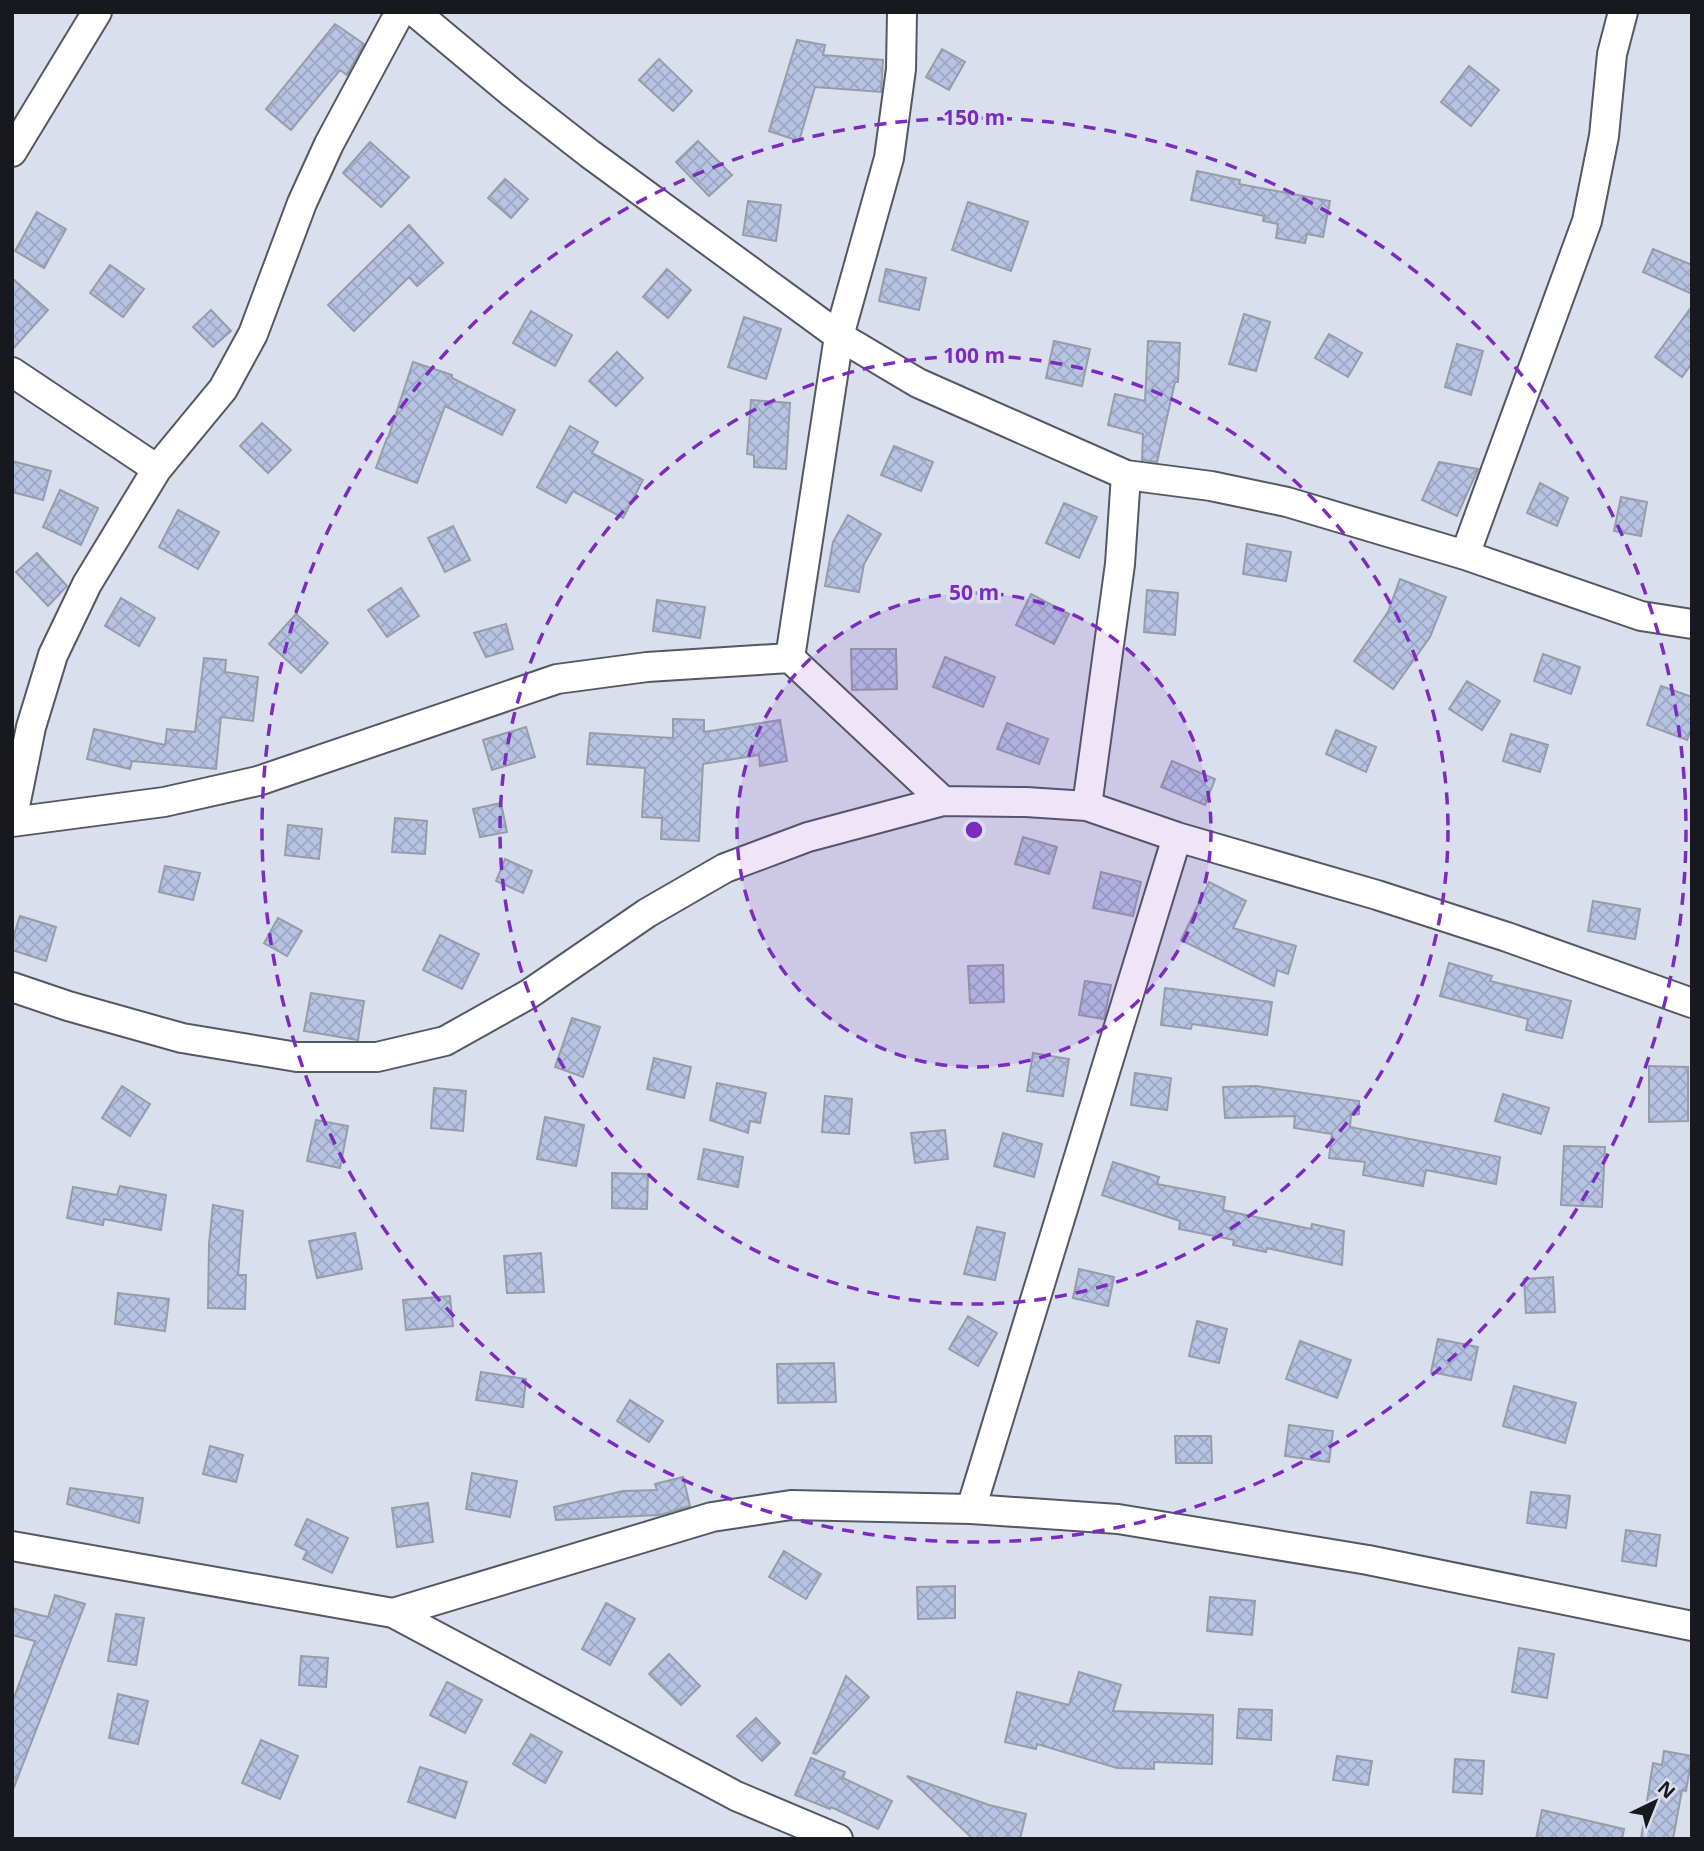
<svg xmlns="http://www.w3.org/2000/svg" width="1704" height="1851" viewBox="0 0 1704 1851" font-family="'Open Sans',sans-serif">
  <style>
    .building { fill: url(#building-cross-hatch); stroke: #979ca9; stroke-width: 2 }
    .lines { fill: none; stroke-linecap: round; stroke-linejoin: round }
    .street-casing { stroke: #535863; stroke-width: 32 }
    .street { stroke: #fff; stroke-width: 28 }
    .ring { fill: none; stroke: #7b2cbf; stroke-width: 3.5; stroke-dasharray: 12 9 }
    .centre { fill: #7b2cbf; stroke: #dadfed; stroke-width: 3.5 }
    .ring-label { font-size: 21px; text-anchor: middle; font-weight: bold; fill: #7b2cbf; stroke: #dadfed; stroke-width: 7; stroke-linejoin: round; paint-order: stroke }
  </style>
  <defs>
    <pattern id="building-cross-hatch" width="8" height="8" patternUnits="userSpaceOnUse" patternTransform="scale(1.75)"><rect width="8" height="8" fill="#b6c3e2"/><path d="M0 0l8 8M0 8l8-8" fill="none" stroke="#9ca7c1"/></pattern>
  </defs>
  <rect width="100%" height="100%" fill="#dadfed"/>
  <path class="building" d="M 335,24 L 364,44 L 347,75 L 340,70 L 291,130 L 266,109 Z
    M 797,40 L 825,45 L 823,55 L 883,60 L 881,92 L 815,87 L 799,141 L 769,131 Z
    M 942,49 L 965,62 L 949,90 L 926,77 Z
    M 659,59 L 692,91 L 673,111 L 639,80 Z
    M 1469,66 L 1499,90 L 1471,126 L 1441,102 Z
    M 698,141 L 732,175 L 709,196 L 676,162 Z
    M 370,142 L 409,177 L 381,207 L 343,173 Z
    M 1197,171 L 1240,180 L 1239,184 L 1330,201 L 1323,237 L 1307,234 L 1305,243 L 1276,238 L 1278,224 L 1263,221 L 1264,216 L 1191,200 Z
    M 505,179 L 528,199 L 511,218 L 488,198 Z
    M 748,201 L 781,205 L 776,241 L 743,235 Z
    M 968,202 L 1028,222 L 1011,271 L 952,250 Z
    M 37,212 L 66,229 L 44,268 L 15,251 Z
    M 409,225 L 443,263 L 417,286 L 409,277 L 354,331 L 328,305 Z
    M 1653,249 L 1692,265 L 1692,294 L 1643,272 Z
    M 110,265 L 144,289 L 123,317 L 90,293 Z
    M 667,269 L 691,290 L 668,318 L 643,297 Z
    M 886,269 L 926,278 L 919,310 L 879,301 Z
    M 12,278 L 48,310 L 12,350 Z
    M 1692,306 L 1692,363 L 1682,377 L 1655,357 Z
    M 211,310 L 231,331 L 213,347 L 193,327 Z
    M 531,311 L 572,335 L 555,366 L 513,343 Z
    M 1244,314 L 1270,322 L 1256,371 L 1229,364 Z
    M 744,317 L 781,329 L 766,379 L 728,367 Z
    M 1329,334 L 1362,353 L 1348,377 L 1315,358 Z
    M 1054,341 L 1090,349 L 1082,386 L 1046,378 Z
    M 1148,341 L 1180,343 L 1178,382 L 1175,382 L 1157,462 L 1142,460 L 1143,434 L 1108,425 L 1115,394 L 1145,401 Z
    M 1457,344 L 1483,351 L 1471,395 L 1445,387 Z
    M 617,352 L 643,378 L 616,406 L 589,381 Z
    M 413,362 L 452,375 L 452,378 L 515,410 L 502,435 L 445,406 L 417,483 L 376,468 L 387,438 L 388,438 Z
    M 751,400 L 790,403 L 786,469 L 754,467 L 754,455 L 747,454 Z
    M 262,423 L 291,450 L 268,473 L 240,446 Z
    M 570,426 L 598,442 L 592,453 L 643,480 L 623,518 L 573,491 L 566,503 L 537,487 Z
    M 894,446 L 933,462 L 921,491 L 881,475 Z
    M 12,461 L 51,471 L 43,500 L 12,492 Z
    M 1439,462 L 1478,469 L 1457,516 L 1422,500 Z
    M 1540,483 L 1568,498 L 1557,526 L 1527,513 Z
    M 60,490 L 98,508 L 81,545 L 43,527 Z
    M 1621,497 L 1647,502 L 1641,536 L 1614,531 Z
    M 1064,503 L 1097,517 L 1079,558 L 1046,543 Z
    M 178,510 L 219,532 L 198,569 L 159,547 Z
    M 848,515 L 881,534 L 864,564 L 859,592 L 825,586 L 833,542 Z
    M 453,526 L 470,560 L 445,572 L 428,538 Z
    M 1247,544 L 1291,552 L 1286,581 L 1243,574 Z
    M 37,553 L 67,586 L 48,606 L 16,572 Z
    M 1400,579 L 1446,597 L 1430,637 L 1393,689 L 1354,661 L 1388,612 Z
    M 401,588 L 419,616 L 387,637 L 368,610 Z
    M 1147,590 L 1178,593 L 1175,635 L 1144,632 Z
    M 1031,594 L 1069,614 L 1054,644 L 1016,625 Z
    M 121,598 L 155,618 L 139,646 L 105,626 Z
    M 657,600 L 705,607 L 700,638 L 653,631 Z
    M 296,614 L 328,643 L 301,673 L 269,644 Z
    M 506,624 L 513,649 L 486,657 L 474,633 Z
    M 851,649 L 896,649 L 897,689 L 852,690 Z
    M 1543,654 L 1580,667 L 1571,694 L 1534,681 Z
    M 945,657 L 995,677 L 983,707 L 933,687 Z
    M 204,658 L 226,660 L 225,672 L 258,677 L 253,721 L 221,717 L 216,769 L 132,761 L 130,769 L 87,759 L 94,729 L 165,745 L 167,729 L 195,732 Z
    M 1467,681 L 1500,701 L 1482,730 L 1449,709 Z
    M 1661,686 L 1692,697 L 1692,727 L 1687,740 L 1647,725 Z
    M 673,719 L 704,720 L 704,732 L 780,720 L 787,761 L 760,766 L 759,755 L 703,764 L 699,841 L 661,839 L 662,818 L 642,817 L 645,768 L 587,764 L 590,733 L 673,738 Z
    M 1007,723 L 1048,739 L 1039,764 L 997,749 Z
    M 526,727 L 535,757 L 492,770 L 483,740 Z
    M 1336,730 L 1376,747 L 1366,772 L 1326,754 Z
    M 1511,734 L 1548,745 L 1540,772 L 1503,761 Z
    M 1172,761 L 1215,779 L 1205,805 L 1161,787 Z
    M 501,803 L 507,832 L 480,837 L 473,809 Z
    M 395,818 L 427,821 L 425,854 L 392,852 Z
    M 288,825 L 322,829 L 319,859 L 285,855 Z
    M 1023,837 L 1057,847 L 1049,874 L 1015,864 Z
    M 505,859 L 532,871 L 523,893 L 496,881 Z
    M 165,866 L 200,873 L 193,900 L 159,892 Z
    M 1101,872 L 1141,882 L 1133,916 L 1093,908 Z
    M 1209,882 L 1246,901 L 1233,928 L 1296,946 L 1288,974 L 1277,970 L 1274,986 L 1181,940 Z
    M 1593,901 L 1640,909 L 1635,939 L 1588,931 Z
    M 20,916 L 56,927 L 46,961 L 12,950 L 12,941 Z
    M 278,918 L 302,931 L 287,956 L 264,943 Z
    M 440,935 L 479,954 L 462,989 L 423,970 Z
    M 1449,963 L 1492,976 L 1490,981 L 1571,1001 L 1562,1038 L 1526,1030 L 1528,1019 L 1440,996 Z
    M 1003,965 L 1004,1002 L 970,1003 L 968,966 Z
    M 1085,981 L 1111,985 L 1104,1019 L 1079,1015 Z
    M 1165,988 L 1272,1002 L 1267,1035 L 1192,1024 L 1191,1029 L 1161,1025 Z
    M 311,993 L 364,1001 L 358,1040 L 304,1031 Z
    M 572,1018 L 600,1027 L 583,1077 L 555,1067 Z
    M 1033,1053 L 1069,1059 L 1063,1096 L 1027,1091 Z
    M 654,1058 L 691,1067 L 684,1098 L 647,1089 Z
    M 1649,1066 L 1688,1067 L 1688,1121 L 1649,1122 Z
    M 1135,1073 L 1171,1078 L 1167,1110 L 1131,1105 Z
    M 717,1083 L 766,1093 L 760,1123 L 750,1121 L 748,1133 L 710,1120 Z
    M 122,1086 L 150,1104 L 130,1136 L 102,1118 Z
    M 1256,1086 L 1359,1101 L 1359,1114 L 1351,1115 L 1350,1127 L 1500,1157 L 1496,1184 L 1426,1170 L 1423,1186 L 1363,1175 L 1365,1162 L 1329,1158 L 1332,1134 L 1294,1128 L 1295,1116 L 1225,1118 L 1223,1087 Z
    M 434,1088 L 466,1091 L 463,1131 L 431,1128 Z
    M 1503,1094 L 1549,1108 L 1541,1134 L 1495,1121 Z
    M 825,1096 L 852,1099 L 849,1134 L 822,1132 Z
    M 545,1117 L 584,1125 L 576,1166 L 537,1159 Z
    M 316,1120 L 348,1126 L 340,1168 L 307,1161 Z
    M 945,1130 L 948,1159 L 915,1163 L 911,1133 Z
    M 1003,1133 L 1042,1144 L 1034,1177 L 994,1166 Z
    M 1564,1146 L 1605,1147 L 1602,1207 L 1561,1205 Z
    M 704,1149 L 743,1157 L 738,1187 L 698,1179 Z
    M 1113,1162 L 1159,1177 L 1157,1184 L 1225,1197 L 1223,1210 L 1311,1229 L 1312,1224 L 1344,1231 L 1342,1265 L 1267,1248 L 1266,1252 L 1233,1245 L 1234,1240 L 1179,1229 L 1180,1221 L 1102,1195 Z
    M 612,1173 L 648,1174 L 647,1209 L 612,1208 Z
    M 120,1186 L 166,1195 L 161,1230 L 104,1219 L 103,1225 L 67,1218 L 73,1187 L 117,1195 Z
    M 213,1205 L 243,1211 L 238,1275 L 246,1275 L 245,1309 L 208,1308 L 209,1244 Z
    M 977,1227 L 1005,1233 L 995,1280 L 964,1274 Z
    M 355,1233 L 362,1269 L 317,1278 L 309,1241 Z
    M 541,1253 L 544,1292 L 507,1293 L 504,1256 Z
    M 1079,1269 L 1114,1277 L 1108,1306 L 1073,1298 Z
    M 1553,1277 L 1555,1312 L 1526,1313 L 1524,1279 Z
    M 118,1293 L 169,1299 L 165,1331 L 115,1324 Z
    M 450,1296 L 453,1326 L 406,1330 L 403,1300 Z
    M 968,1316 L 997,1333 L 978,1366 L 949,1349 Z
    M 1197,1321 L 1227,1329 L 1219,1363 L 1189,1356 Z
    M 1438,1339 L 1478,1347 L 1471,1380 L 1431,1372 Z
    M 1300,1341 L 1351,1360 L 1337,1398 L 1286,1379 Z
    M 834,1363 L 836,1402 L 778,1403 L 777,1364 Z
    M 481,1372 L 526,1379 L 523,1407 L 476,1400 Z
    M 1514,1386 L 1576,1403 L 1565,1443 L 1503,1426 Z
    M 630,1400 L 663,1421 L 649,1442 L 617,1421 Z
    M 1289,1425 L 1333,1431 L 1329,1462 L 1285,1456 Z
    M 1175,1436 L 1211,1436 L 1212,1463 L 1176,1463 Z
    M 210,1446 L 243,1455 L 236,1482 L 203,1474 Z
    M 472,1473 L 517,1481 L 510,1517 L 466,1509 Z
    M 683,1477 L 690,1506 L 660,1515 L 556,1520 L 554,1507 L 623,1491 L 657,1490 L 655,1484 Z
    M 70,1488 L 143,1498 L 139,1523 L 67,1504 Z
    M 1531,1492 L 1570,1496 L 1566,1528 L 1527,1523 Z
    M 428,1503 L 433,1542 L 397,1547 L 392,1508 Z
    M 307,1519 L 348,1538 L 332,1573 L 303,1559 L 307,1551 L 295,1545 Z
    M 1626,1530 L 1660,1535 L 1656,1566 L 1622,1561 Z
    M 784,1551 L 821,1574 L 806,1599 L 769,1577 Z
    M 955,1586 L 955,1618 L 918,1619 L 917,1587 Z
    M 55,1595 L 85,1604 L 14,1787 L 12,1786 L 12,1703 L 35,1641 L 12,1635 L 12,1608 L 48,1617 Z
    M 1210,1597 L 1255,1601 L 1252,1635 L 1207,1631 Z
    M 606,1603 L 635,1619 L 610,1665 L 582,1649 Z
    M 116,1614 L 144,1618 L 136,1665 L 108,1661 Z
    M 1519,1648 L 1554,1654 L 1547,1698 L 1512,1692 Z
    M 669,1654 L 700,1686 L 681,1705 L 649,1674 Z
    M 301,1656 L 328,1658 L 326,1687 L 299,1685 Z
    M 1079,1672 L 1121,1685 L 1113,1711 L 1213,1715 L 1212,1764 L 1154,1762 L 1154,1769 L 1117,1768 L 1037,1744 L 1036,1749 L 1005,1742 L 1017,1692 L 1069,1705 Z
    M 846,1676 L 869,1697 L 816,1754 L 813,1753 Z
    M 447,1682 L 482,1700 L 465,1733 L 430,1715 Z
    M 118,1694 L 148,1701 L 138,1744 L 109,1738 Z
    M 1239,1709 L 1272,1710 L 1271,1740 L 1237,1738 Z
    M 756,1718 L 780,1743 L 762,1761 L 737,1736 Z
    M 531,1734 L 562,1752 L 545,1783 L 513,1764 Z
    M 261,1740 L 298,1756 L 280,1799 L 242,1783 Z
    M 1664,1751 L 1692,1756 L 1686,1791 L 1682,1790 L 1673,1839 L 1641,1839 L 1653,1763 L 1662,1765 Z
    M 1337,1756 L 1372,1761 L 1368,1785 L 1333,1780 Z
    M 811,1758 L 845,1772 L 843,1778 L 892,1801 L 878,1829 L 831,1807 L 830,1809 L 795,1795 Z
    M 1455,1759 L 1484,1761 L 1482,1794 L 1453,1792 Z
    M 420,1767 L 467,1782 L 455,1818 L 408,1802 Z
    M 907,1776 L 989,1805 L 1026,1814 L 1020,1839 L 973,1839 Z
    M 1542,1810 L 1624,1829 L 1622,1839 L 1536,1839 Z"/>
  <g class="lines">
    <defs>
      <path id="street" d="M 415,12 L 512,93 L 590,154 L 839,336 L 918,383 L 1126,475 L 1211,486 L 1287,502 L 1465,555 L 1641,616 L 1692,624
        M 12,152 L 97,12
        M 12,372 L 157,469
        M 1465,555 L 1587,221 L 1604,136 L 1612,54 L 1623,12
        M 790,658 L 839,336 L 889,158 L 901,69 L 902,12
        M 1087,806 L 1120,564 L 1126,475
        M 12,821 L 31,727 L 53,655 L 87,584 L 157,469 L 223,389 L 253,334 L 302,203 L 329,144 L 400,12
        M 12,822 L 164,802 L 258,781 L 557,679 L 647,667 L 790,658 L 943,801
        M 12,987 L 68,1006 L 182,1038 L 297,1057 L 377,1057 L 445,1041 L 529,994 L 647,913 L 725,868 L 808,837 L 943,801 L 1026,802 L 1087,806 L 1177,837 L 1377,895 L 1507,937 L 1692,1003
        M 971,1509 L 1177,837
        M 12,1546 L 393,1613 L 712,1517 L 791,1505 L 971,1509 L 1118,1519 L 1368,1560 L 1692,1626
        M 393,1613 L 736,1796 L 838,1839"/>
    </defs>
    <use href="#street" class="street-casing"/>
    <use href="#street" class="street"/>
  </g>
  <circle cx="974" cy="830" r="237" fill="#7b2cbf" fill-opacity=".12"/>
  <g class="ring">
    <circle cx="974" cy="830" r="237"/>
    <circle cx="974" cy="830" r="474"/>
    <circle cx="974" cy="830" r="712"/>
  </g>
  <circle cx="974" cy="830" r="10" class="centre"/>
  <g class="ring-label">
    <text x="974" y="125">150 m</text>
    <text x="974" y="363">100 m</text>
    <text x="974" y="600">50 m</text>
  </g>
  <rect width="1704" height="1851" fill="none" stroke="#17191e" stroke-width="28"/>
  <g transform="translate(1655 1802) rotate(43)" stroke="#dadfed" stroke-width="5" paint-order="stroke">
  <path d="M0-5L12 26L0 18L-12 26Z" fill="#17191e"/>
  <text y="-10" font-size="19" font-weight="bold" text-anchor="middle" fill="#17191e">N</text>
  </g>
</svg>
